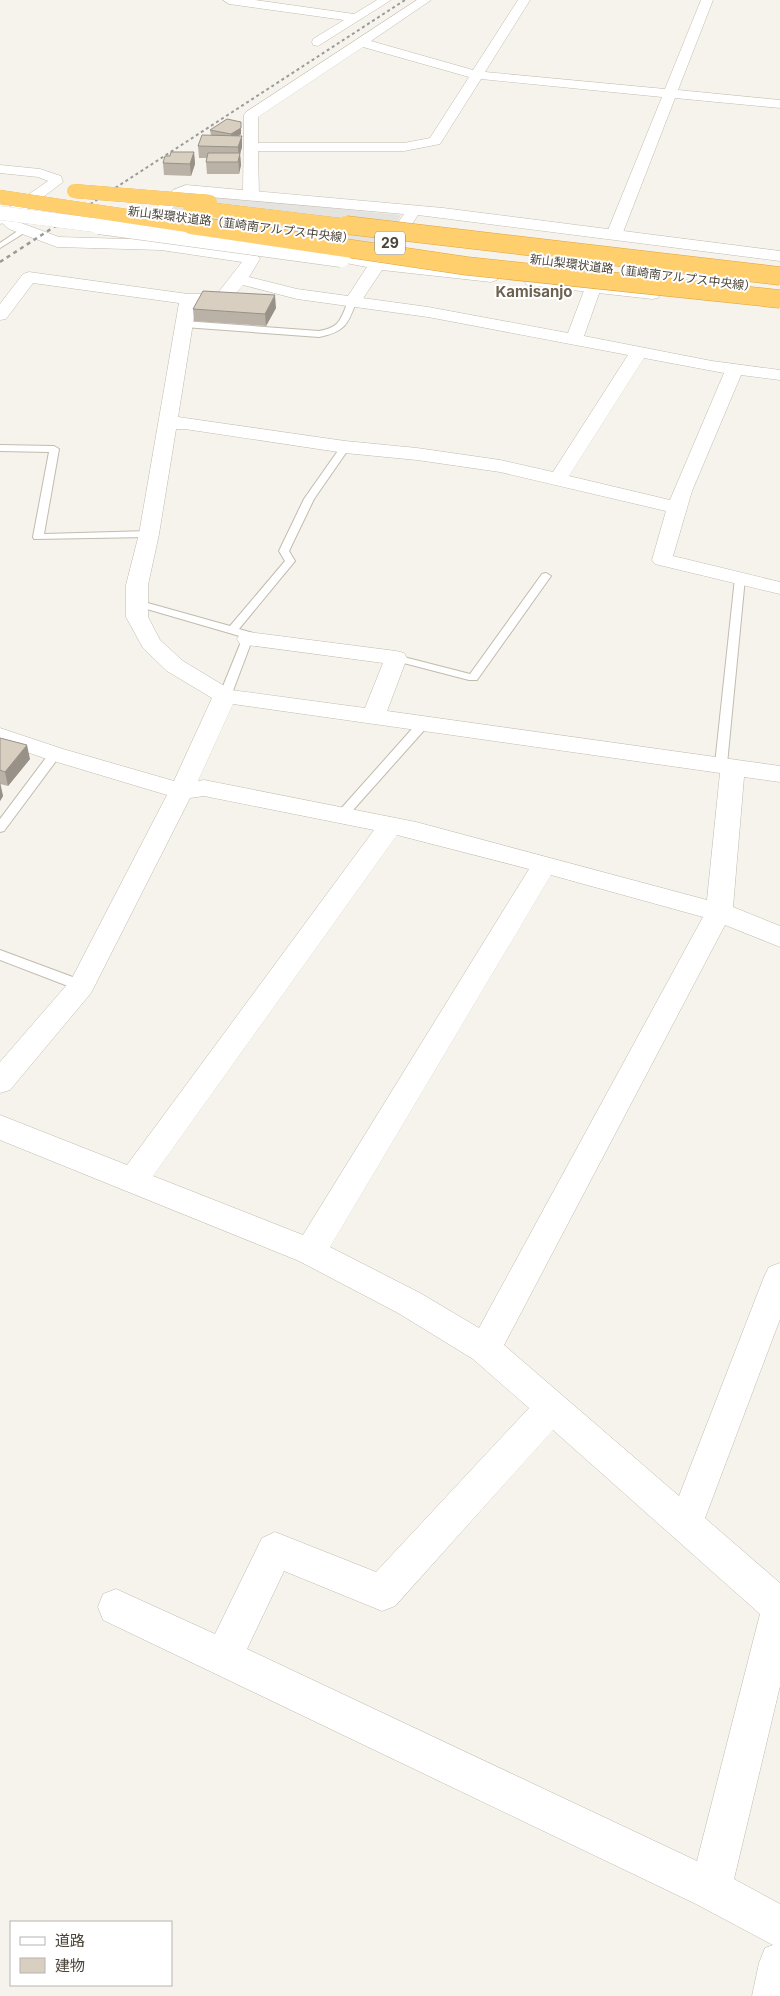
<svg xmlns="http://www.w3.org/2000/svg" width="780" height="1996" viewBox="0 0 780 1996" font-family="Inter,'Noto Sans JP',sans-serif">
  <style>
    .parking { fill: #e5e3e0 }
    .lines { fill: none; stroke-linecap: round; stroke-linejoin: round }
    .service-casing { stroke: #c2bbae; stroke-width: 2 }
    .minor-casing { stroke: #c2bbae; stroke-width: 1 }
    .tertiary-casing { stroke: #c2bbae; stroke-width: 1 }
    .service { fill: #fff; fill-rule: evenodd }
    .minor { fill: #fff; fill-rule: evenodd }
    .tertiary { fill: #fff; fill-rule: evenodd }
    .rail-far1 { stroke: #9a9a9a; stroke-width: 2; stroke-dasharray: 3 3; stroke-linecap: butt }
    .rail { stroke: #9a9a9a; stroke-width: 2.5; stroke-dasharray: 4 4; stroke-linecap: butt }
    .tertiary-bridge-far1-casing { stroke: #c2bbae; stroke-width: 14; stroke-linecap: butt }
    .tertiary-bridge-casing { stroke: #c2bbae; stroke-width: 19; stroke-linecap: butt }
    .motorway-bridge-far1-casing { stroke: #e0a43c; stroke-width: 14; stroke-linecap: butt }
    .motorway-bridge-casing { stroke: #e0a43c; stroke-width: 19; stroke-linecap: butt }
    .tertiary-bridge-far1 { stroke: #fff; stroke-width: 14 }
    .tertiary-bridge { stroke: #fff; stroke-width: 18 }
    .motorway-bridge-far1 { stroke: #ffcf6e; stroke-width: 14 }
    .motorway-bridge { stroke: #ffcf6e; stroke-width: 18 }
    .wall { fill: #bab2a6 }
    .shaded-wall { fill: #979187 }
    .building { fill: #d8cfc1; stroke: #979187 }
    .labels { text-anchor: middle; stroke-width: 4; stroke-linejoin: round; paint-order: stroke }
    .far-street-label { font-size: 12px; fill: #4b4439; stroke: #fff }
    .shield { fill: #fff; stroke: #817c74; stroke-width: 1 }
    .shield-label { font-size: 14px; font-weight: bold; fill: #4b4439 }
    .far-quarter-label { font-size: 15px; font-weight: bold; fill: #6e6250; stroke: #fff }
  </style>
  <rect width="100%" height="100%" fill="#f6f3ec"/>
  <path class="parking" d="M 187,193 L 401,215 L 381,251 L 158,227 Z"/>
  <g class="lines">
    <defs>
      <path id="service" d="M 22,228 L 29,230 L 0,248 L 0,243 Z
        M 349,300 L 356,302 C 348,325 344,332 319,337 L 184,327 L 180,324 L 184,321 L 319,331 C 342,327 340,318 349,300 Z
        M 345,444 L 350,447 L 314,499 L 289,551 L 295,561 L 239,629 L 253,633 L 254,635 L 231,696 L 225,700 L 221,698 L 219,696 L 243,637 L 133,605 L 132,603 L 137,600 L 230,626 L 285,561 L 279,551 L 304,499 L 342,445 Z
        M 0,445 L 54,446 L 59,449 L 44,534 L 149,531 L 154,534 L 149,537 L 34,539 L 33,537 L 49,452 L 0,451 Z
        M 546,573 L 551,576 L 477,680 L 469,680 L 392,660 L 390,658 L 396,655 L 470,674 L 542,574 Z
        M 740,575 L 745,578 L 727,764 L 721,768 L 715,764 L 735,578 Z
        M 423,720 L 427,721 L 429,724 L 427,727 L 346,818 L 338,818 L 336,815 L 338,812 L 419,721 Z
        M 55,750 L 61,754 L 59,757 L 4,831 L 0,832 L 0,819 L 51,751 Z
        M 0,950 L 86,982 L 88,986 L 86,990 L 81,991 L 0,960 Z"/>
      <path id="minor" d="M 223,0 L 255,0 L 354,14 L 377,0 L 391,0 L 318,46 L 313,45 L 312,42 L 313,39 L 344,20 L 229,4 Z
        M 417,0 L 431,0 L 371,41 L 473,70 L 518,0 L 530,0 L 485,72 L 665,89 L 701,0 L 713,0 L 678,90 L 780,100 L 780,108 L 675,98 L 622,235 L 620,238 L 608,238 L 606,235 L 662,97 L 481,79 L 440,144 L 404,151 L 258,151 L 259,195 L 256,198 L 246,198 L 243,195 L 244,115 L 246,112 ZM 363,47 L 469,77 L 430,138 L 404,143 L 258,143 L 258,117 Z
        M 6,213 L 11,215 L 21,223 L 59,237 L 161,240 L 258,256 L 260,259 L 249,277 L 297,289 L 428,307 L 568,333 L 585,288 L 587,284 L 599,284 L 601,288 L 584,336 L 712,361 L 780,370 L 780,380 L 741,375 L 692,491 L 673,556 L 780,582 L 780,594 L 655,564 L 652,560 L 666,511 L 500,472 L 417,460 L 345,453 L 185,429 L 176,429 L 159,534 L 148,585 L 148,617 L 160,640 L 183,661 L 231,690 L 365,708 L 383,663 L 240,644 L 237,639 L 240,634 L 248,632 L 396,651 L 404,653 L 407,658 L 387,711 L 780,766 L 780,782 L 744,777 L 733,907 L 780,926 L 780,947 L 725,925 L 504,1345 L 679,1496 L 764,1277 L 769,1267 L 780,1263 L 780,1319 L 705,1518 L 780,1583 L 780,1686 L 734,1879 L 780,1904 L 780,1996 L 752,1996 L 759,1963 L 765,1948 L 773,1945 L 696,1904 L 103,1620 L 98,1607 L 103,1594 L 116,1589 L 215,1634 L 262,1538 L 275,1532 L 376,1572 L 529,1408 L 473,1359 L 398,1313 L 299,1261 L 0,1140 L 0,1115 L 127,1165 L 374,830 L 204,796 L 190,798 L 91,993 L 10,1090 L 0,1093 L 0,1062 L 71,980 L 167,795 L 47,759 L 0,743 L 0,728 L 63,749 L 174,781 L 212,698 L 167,671 L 143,648 L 126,617 L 126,585 L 139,534 L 179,303 L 33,283 L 6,319 L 0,320 L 0,304 L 23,274 L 29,272 L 188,294 L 217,294 L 242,262 L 161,250 L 57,247 L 9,229 L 0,221 L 1,215 ZM 243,285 L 297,299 L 428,317 L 628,355 L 553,472 L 500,460 L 417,448 L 345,441 L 178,417 L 196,304 L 228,303 ZM 644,358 L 724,373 L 670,500 L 569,476 ZM 233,704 L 720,773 L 707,900 L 416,822 L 204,780 L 198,781 ZM 397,835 L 529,869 L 303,1235 L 153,1176 ZM 551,875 L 703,917 L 479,1328 L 420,1293 L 330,1247 ZM 553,1430 L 760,1614 L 697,1861 L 247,1649 L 284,1571 L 382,1611 L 395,1606 Z"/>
      <path id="tertiary" d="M 0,165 L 40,169 L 61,176 L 63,182 L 11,221 L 0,224 L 0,214 L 48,181 L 38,177 L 0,173 Z
        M 186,185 L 443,208 L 780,251 L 780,261 L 418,215 L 388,261 L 491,272 L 497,274 L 499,277 L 497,280 L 491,282 L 382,270 L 358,306 L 346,306 L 344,302 L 367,267 L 335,261 L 333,258 L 335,255 L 341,253 L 373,259 L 404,214 L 187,195 L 183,196 L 138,247 L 126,247 L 124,244 L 126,241 L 173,190 Z
        M 533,277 L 652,289 L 658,290 L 660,294 L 658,298 L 652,299 L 527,285 L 525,282 L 527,279 Z"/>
    </defs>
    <use href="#service" class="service-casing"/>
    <use href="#minor" class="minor-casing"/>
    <use href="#tertiary" class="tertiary-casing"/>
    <use href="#service" class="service"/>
    <use href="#minor" class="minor"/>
    <use href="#tertiary" class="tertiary"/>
    <path class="rail-far1" d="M 55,227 L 405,0"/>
    <path class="rail" d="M 0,262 L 57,225"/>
    <defs>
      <path id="tertiary-bridge-far1" d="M 0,213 L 109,227"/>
      <path id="tertiary-bridge" d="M 99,225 L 341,258"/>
      <path id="motorway-bridge-far1" d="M 74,191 L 210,202
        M 0,197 L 200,227
        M 190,207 L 357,227"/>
      <path id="motorway-bridge" d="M 191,225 L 467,266 L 780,299
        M 346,225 L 780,276"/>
    </defs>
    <use href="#tertiary-bridge-far1" class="tertiary-bridge-far1-casing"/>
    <use href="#tertiary-bridge" class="tertiary-bridge-casing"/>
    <use href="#motorway-bridge-far1" class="motorway-bridge-far1-casing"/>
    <use href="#motorway-bridge" class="motorway-bridge-casing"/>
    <use href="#tertiary-bridge-far1" class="tertiary-bridge-far1"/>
    <use href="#tertiary-bridge" class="tertiary-bridge"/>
    <use href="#motorway-bridge-far1" class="motorway-bridge-far1"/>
    <use href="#motorway-bridge" class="motorway-bridge"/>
  </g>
  <path class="wall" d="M 210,130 L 241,134 L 239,136 L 242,136 L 242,147 L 240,154 L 241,165 L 239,174 L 207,174 L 206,162 L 207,158 L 199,158 L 198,146 L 211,135 Z
    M 194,152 L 195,164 L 191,176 L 164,175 L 163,163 L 170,156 Z
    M 276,308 L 266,326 L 194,321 L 193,309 Z
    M 0,738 L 30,759 L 8,786 L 0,784 L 3,796 L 0,801 Z"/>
  <path class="shaded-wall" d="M 241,122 L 241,134 L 231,140 L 231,134 Z
    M 242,136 L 242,147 L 240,154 L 241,165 L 239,174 L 238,147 Z
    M 194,152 L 195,164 L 191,176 L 190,164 Z
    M 275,295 L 276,308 L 266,326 L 265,314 Z
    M 27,745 L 30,759 L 8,786 L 5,772 Z
    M 0,782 L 3,796 L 0,801 Z"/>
  <path class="building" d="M 227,119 L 241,122 L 241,128 L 231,134 L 210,130 Z
    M 202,135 L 242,136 L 238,147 L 198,146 Z
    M 171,152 L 194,152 L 190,164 L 163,163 L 165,156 L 170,156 Z
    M 208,153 L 240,153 L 238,162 L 206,162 Z
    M 203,291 L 275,295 L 265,314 L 193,309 Z
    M 0,738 L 27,745 L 5,772 L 0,770 Z"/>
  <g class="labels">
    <g class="far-street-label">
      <text transform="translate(241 225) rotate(7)" y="4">新山梨環状道路（韮崎南アルプス中央線）</text>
      <text transform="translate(643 273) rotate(7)" y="4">新山梨環状道路（韮崎南アルプス中央線）</text>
    </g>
    <rect class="shield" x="375" y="231.5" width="30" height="23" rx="4"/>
    <g class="shield-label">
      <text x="390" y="248">29</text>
    </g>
    <g class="far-quarter-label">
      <text x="534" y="297">Kamisanjo</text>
    </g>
  </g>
  <rect x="10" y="1921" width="162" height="65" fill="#ffffff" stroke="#b7b4b0"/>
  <rect x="20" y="1937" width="25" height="8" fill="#ffffff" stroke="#b7b4b0"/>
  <text x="55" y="1946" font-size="15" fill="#4b4439">道路</text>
  <rect x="20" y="1958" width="25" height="15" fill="#d8cfc1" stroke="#b7b4b0"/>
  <text x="55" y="1971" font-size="15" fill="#4b4439">建物</text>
</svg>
